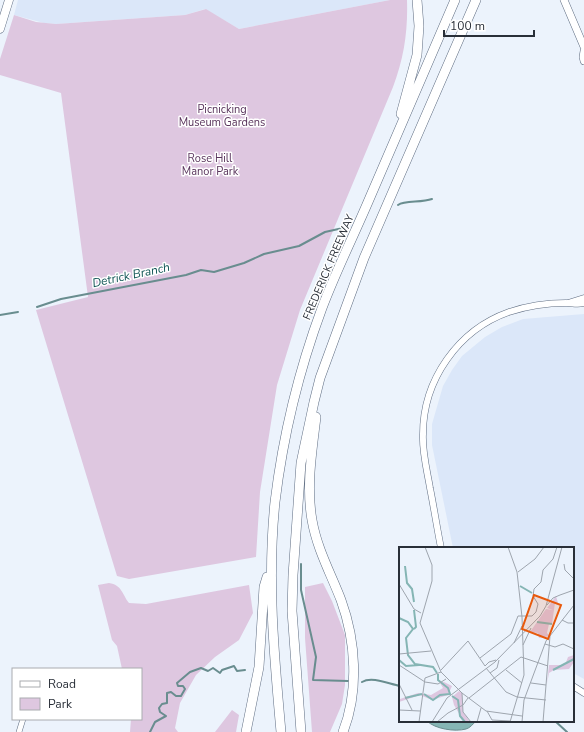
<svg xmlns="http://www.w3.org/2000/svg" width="584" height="732" viewBox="0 0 584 732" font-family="'Nunito Sans',sans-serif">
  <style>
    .built { fill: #dbe7f9 }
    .green { fill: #dec7e0 }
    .water { fill: #85b5b4; stroke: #698d8f }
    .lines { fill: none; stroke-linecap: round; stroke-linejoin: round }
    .stream { stroke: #698d8f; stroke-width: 2 }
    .minor-casing { stroke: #5f6d82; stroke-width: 6 }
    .tertiary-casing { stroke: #5f6d82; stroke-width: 7 }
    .secondary-casing { stroke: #5f6d82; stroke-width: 8 }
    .primary-casing { stroke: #5f6d82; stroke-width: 9 }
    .motorway-casing { stroke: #5f6d82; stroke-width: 10 }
    .minor { stroke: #fff; stroke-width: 5 }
    .tertiary { stroke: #fff; stroke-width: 6 }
    .secondary { stroke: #fff; stroke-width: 7 }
    .primary { stroke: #fff; stroke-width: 8 }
    .motorway { stroke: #fff; stroke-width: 9 }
    .labels { text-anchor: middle; stroke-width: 3; stroke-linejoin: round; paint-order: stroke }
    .park-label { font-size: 11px; fill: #58335b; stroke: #fff }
    .street-label { font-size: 11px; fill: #292f38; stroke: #fff }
    .water-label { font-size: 12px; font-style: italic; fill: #115656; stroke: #fff }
    .inset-river { fill: none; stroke: #85b5b4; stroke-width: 2 }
    .inset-road { fill: none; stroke: #9ea5ae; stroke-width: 1 }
    .view { fill: #e8590c; fill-opacity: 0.15; stroke: #e8590c; stroke-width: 2 }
    .inset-edge { fill: none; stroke: #292f38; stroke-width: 2 }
  </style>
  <rect width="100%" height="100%" fill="#ecf3fc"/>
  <path class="built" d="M 18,0 L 390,0 L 239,29 L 205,9 L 185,15 L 56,24 L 44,23 L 14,15 Z
    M 584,314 L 584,679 L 573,673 L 573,548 L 453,548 L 432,445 L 432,424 L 443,386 L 452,370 L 462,356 L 485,337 L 502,327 L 523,319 Z"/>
  <path class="green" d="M 390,0 L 407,0 C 408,31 404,58 393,87 L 300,310 L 277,385 L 260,492 L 256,557 L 129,579 L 117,576 L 36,310 L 88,297 L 61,93 L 0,75 L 0,59 L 14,15 L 36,22 L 56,24 L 185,15 L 206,9 L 239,29 Z
    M 109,583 C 122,585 122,594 129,603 L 146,604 L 249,585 L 253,613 L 239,640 L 215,657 L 196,675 L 180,703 L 175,728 L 178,732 L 130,732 L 131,719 L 141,719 L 141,669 L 122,669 L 117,646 L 112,640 L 98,585 Z
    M 323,583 L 332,601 L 345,635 L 345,685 L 342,704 L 330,732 L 312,732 L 305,638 L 305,587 Z
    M 232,710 L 239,715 L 236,732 L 215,732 Z"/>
  <path class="water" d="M 427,721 L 476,721 C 473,724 470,728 466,729 C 455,732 435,729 427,721 Z"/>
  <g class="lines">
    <path class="stream" d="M 398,205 C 405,200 421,203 432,199
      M 37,307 L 61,299 L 186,275 L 201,270 L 214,272 L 244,263 L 264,254 L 299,246 L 325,232 L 343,228
      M 0,315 L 18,312
      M 301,564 L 301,590 L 316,657 L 313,680 L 348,681
      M 362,682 C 372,676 389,684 400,686
      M 555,721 L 567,732
      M 150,732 L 155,722 L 166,716 L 160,712 L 159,708 L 162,704 L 167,703 L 167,693 L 171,692 L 176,696 L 181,696 L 185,689 L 183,686 L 178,686 L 177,683 L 190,672 L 201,668 L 208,671 L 213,668 L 220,673 L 222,670 L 234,666 L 237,671 L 245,670"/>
    <defs>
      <path id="minor" d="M 19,732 L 23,719"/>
      <path id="tertiary" d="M 568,303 L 584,298
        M 441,548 C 437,528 434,508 430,488 C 427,470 422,452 423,434 C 423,380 458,330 509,312 C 527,306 547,303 566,303 C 573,303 577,305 584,303
        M 573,686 L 584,693"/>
      <path id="secondary" d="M 564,0 L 584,47
        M 584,51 L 583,57 L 584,61"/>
      <path id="primary" d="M 0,29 L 9,0"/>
      <path id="motorway" d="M 401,114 L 417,55 L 419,26 L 417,0
        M 316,417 C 312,451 306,486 312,520 C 317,549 331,574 341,600 C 356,641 359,691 343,732
        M 246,732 L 259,667 L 264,587 L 267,577
        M 281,732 C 274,655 267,579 275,502 C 283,436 299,370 322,308 C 336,271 353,237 368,202 C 397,134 426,67 455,0
        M 301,732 L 292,611 L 293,575 L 301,463 L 314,402 L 320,378 L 364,258 L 476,0"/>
    </defs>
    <use href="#minor" class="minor-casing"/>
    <use href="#tertiary" class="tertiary-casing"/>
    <use href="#secondary" class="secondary-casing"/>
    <use href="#primary" class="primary-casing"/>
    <use href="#motorway" class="motorway-casing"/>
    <use href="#minor" class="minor"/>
    <use href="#tertiary" class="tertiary"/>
    <use href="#secondary" class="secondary"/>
    <use href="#primary" class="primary"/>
    <use href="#motorway" class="motorway"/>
  </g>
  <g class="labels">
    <g class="park-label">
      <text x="222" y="113">Picnicking<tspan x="222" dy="13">Museum Gardens</tspan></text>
      <text x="210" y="162">Rose Hill<tspan x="210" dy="13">Manor Park</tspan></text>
    </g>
    <g class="street-label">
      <text transform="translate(328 267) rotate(-67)" y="4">FREDERICK FREEWAY</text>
    </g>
    <g class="water-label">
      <text transform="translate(131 275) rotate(-12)" y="4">Detrick Branch</text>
    </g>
  </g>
  <g transform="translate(399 547)">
    <rect width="175" height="175" fill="#ecf3fc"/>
    <path d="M 157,49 L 159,56 L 156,56 L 153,77 L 150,77 L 148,86 L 151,89 L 140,91 L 139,86 L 131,85 L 147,62 L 154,63 L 148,61 ZM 175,108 L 175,115 L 170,122 L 155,123 L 150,126 L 148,137 L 150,118 L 166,118 L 169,110 ZM 45,135 L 53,139 L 49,148 L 33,153 L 21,148 L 0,155 L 1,152 L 19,146 L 32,148 L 44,141 L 41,136 ZM 60,144 L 63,146 L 64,165 L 71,175 L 65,175 L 55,158 L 53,150 Z" fill="#dec7e0"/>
    <path class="inset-river" d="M 6,19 L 8,36 L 13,42 L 15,55M 121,39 L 133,46M 0,71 L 9,75 L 14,82 L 7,91 L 9,108 L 16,117 L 34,120 L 38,126M 138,75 L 153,77M 15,82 L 17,80 L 15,63M 0,113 L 7,119 L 20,118M 154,123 L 175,112M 25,147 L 34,153 L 41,148 L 51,147 L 49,141 L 39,133 L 39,127M 53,149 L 59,153 L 61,169 L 66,175M 6,151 L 23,147"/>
    <path class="inset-road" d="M 26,0 L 33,18 L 33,34 L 21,76 L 42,125 L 63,146 L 87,164 L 123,169M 109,0 L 118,25 L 123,70 L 125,128 L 111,175M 165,17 L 166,23 L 175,32M 119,25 L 136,12 L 145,0M 0,37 L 15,62 L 22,66M 161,48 L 175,43M 148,58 L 154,51 L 161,48M 119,69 L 133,69 L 137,65 L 139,57 L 134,49 L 135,42 L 142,35 L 144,23 L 154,12 L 158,0M 163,73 L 169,76 L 175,76M 115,96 L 123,79M 146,97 L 156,100 L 164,97 L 175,102M 124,98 L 132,81M 0,107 L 32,104M 81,111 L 112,87 L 119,69M 0,118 L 26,135 L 39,137 L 47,132M 86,119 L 90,115 L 97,113M 87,121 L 107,145 L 118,150 L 147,153M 42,123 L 69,94 L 86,119M 107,123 L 123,136M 91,126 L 98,121 L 100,113M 132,136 L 147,138M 0,137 L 13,163M 63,146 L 64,165 L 72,175M 70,151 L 122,110 L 149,119M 0,163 L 21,164M 88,164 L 93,173 L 111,174M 49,166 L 64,158 L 69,151M 20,175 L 26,131 L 42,125M 33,175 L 48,151 L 96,115 L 141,69 L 147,59 L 163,0M 38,175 L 49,166M 78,175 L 82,161M 123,175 L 125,153 L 147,94 L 175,58M 144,175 L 151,89"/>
    <path class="view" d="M 135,48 L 162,58 L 149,92 L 123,82 Z"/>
    <rect width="175" height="175" class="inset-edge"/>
  </g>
  <rect x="12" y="668" width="130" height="52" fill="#ffffff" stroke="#a9acaf"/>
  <rect x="20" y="681" width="20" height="6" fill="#ffffff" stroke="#a9acaf"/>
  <text x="48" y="688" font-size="12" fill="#292f38">Road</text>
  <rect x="20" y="698" width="20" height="12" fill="#dec7e0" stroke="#a9acaf"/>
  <text x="48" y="708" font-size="12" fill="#292f38">Park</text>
  <path d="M444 30v6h90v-6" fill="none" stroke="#292f38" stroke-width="2"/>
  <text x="450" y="30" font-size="12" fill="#292f38" stroke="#ffffff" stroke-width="3" paint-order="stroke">100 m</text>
</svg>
